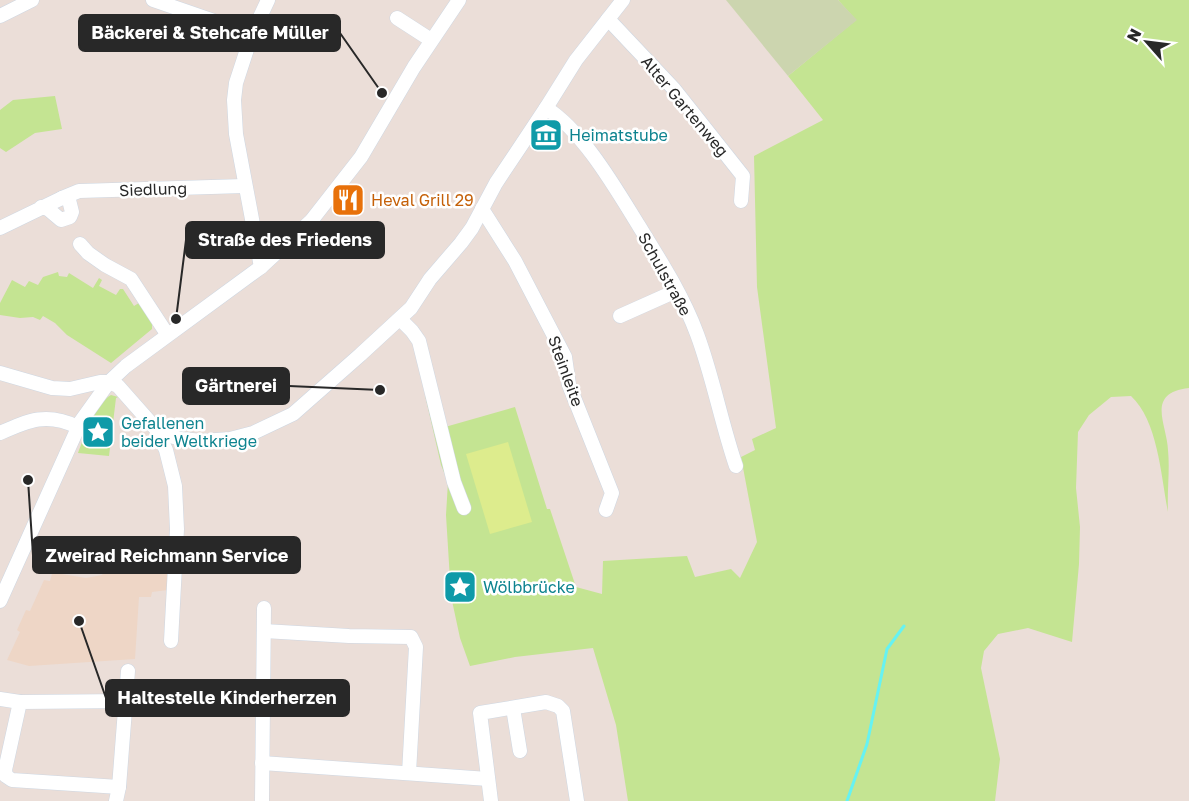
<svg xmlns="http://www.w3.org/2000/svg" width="1189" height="801" font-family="'Golos Text',sans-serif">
  <rect width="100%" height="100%" fill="#ebded8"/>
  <path fill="#eed6c6" d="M136 565 164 566V568L169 569 168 590 152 592 151 597H139L135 659 29 666 7 660 20 632 17 630 26 610 30 611 44 580 50 581 52 574 56 573 86 578 102 575 104 571Z"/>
  <g fill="#c4e492">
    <path d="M838 0H1189V388C1145 393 1167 424 1168 450 1170 470 1167 491 1168 512 1161 476 1158 421 1131 396L1111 397 1089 415 1078 432 1076 488 1080 527 1079 564 1072 642 1028 628 998 634 984 651 981 668 1000 759 995 801H628L616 725 593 648 515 657 470 666 460 638 451 596 446 515 448 482 441 465 425 395 437 391 445 427 515 407 547 509H550L576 587 602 594 603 561 687 556 695 577 731 569 740 578 757 542 741 457 755 450 752 439 776 428 757 287 754 156 823 120 788 76 856 20Z"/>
    <path d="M55 96 62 129 35 133 6 152 0 148V110L13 100Z"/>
    <path d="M58 272 59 276 67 277 69 273 93 288 99 278 102 280 99 286 116 295 120 289H123L134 306 142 301 152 319V329L111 363 67 335 55 323 43 316 40 320 33 317 20 318 0 315V303L12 280 25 287 29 281 38 285 43 277Z"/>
    <path d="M111 395 118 397 116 398 109 456 78 453C84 437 96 403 111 395Z"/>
  </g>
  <path fill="#ccd5af" d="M726 0H838L857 20 788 76Z"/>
  <path fill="#ddec8d" d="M508 442 532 522 490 534 466 454Z"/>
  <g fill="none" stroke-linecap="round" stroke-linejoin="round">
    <path stroke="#66f2f2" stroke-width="3" d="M847 801 867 744 887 649 904 626"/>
    <g stroke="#ced7e2" stroke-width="15">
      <g id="minor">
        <path d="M153 0 252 34"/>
        <path d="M0 16 32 0"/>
        <path d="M397 18 431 40"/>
        <path d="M608 19 674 89 743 176 741 201"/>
        <path d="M546 108C583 131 616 189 639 226 660 260 683 296 697 334 713 377 721 422 736 466"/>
        <path d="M62 198 79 191 244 186"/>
        <path d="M482 209 515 261 565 357 569 385 612 493 606 510"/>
        <path d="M0 228 62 198 69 200 72 212 70 217 61 220 48 209 41 207"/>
        <path d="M80 244 88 253 105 265 131 279 167 334"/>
        <path d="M261 267 236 134 234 100 236 83 252 34 268 0"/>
        <path d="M620 316 676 291"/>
        <path d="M400 319 412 331 419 341 454 482 464 508"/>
        <path d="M0 373 52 388 70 389 100 382H109L118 386 156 429 166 450 175 486 177 529 171 641"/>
        <path d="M156 429 167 435 181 439 203 441 230 439 253 433 293 414 360 355 411 308 430 279 461 243 472 228 496 183 546 108 576 60 623 0"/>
        <path d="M0 433C29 420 47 412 78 427"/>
        <path d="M0 601 81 421 109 382 126 366 261 267 311 221 361 157 414 67 459 0"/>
        <path d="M264 631 349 636 411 637 416 647 409 773"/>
        <path d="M0 699 20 702"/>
        <path d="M513 708 520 751"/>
        <path d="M262 763 488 779"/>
        <path d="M119 787 12 780 6 776 5 770 20 702 126 701"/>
        <path d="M116 801 119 787 128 671"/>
        <path d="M262 801 264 608"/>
        <path d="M491 801 480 713 546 702 558 706 563 711 577 801"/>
      </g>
    </g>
    <use href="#minor" stroke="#fff" stroke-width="14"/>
  </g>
  <defs>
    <g id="museum-square" transform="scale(1.725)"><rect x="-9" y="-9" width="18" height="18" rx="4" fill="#0f9aa8" stroke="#fff"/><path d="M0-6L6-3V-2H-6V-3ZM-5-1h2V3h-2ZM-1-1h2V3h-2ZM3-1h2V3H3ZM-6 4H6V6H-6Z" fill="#fff"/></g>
    <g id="restaurant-square" transform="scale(1.725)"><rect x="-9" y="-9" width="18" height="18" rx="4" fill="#e8710a" stroke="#fff"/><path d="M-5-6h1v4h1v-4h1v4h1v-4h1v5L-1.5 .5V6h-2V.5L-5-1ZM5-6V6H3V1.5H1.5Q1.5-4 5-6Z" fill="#fff"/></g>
    <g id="sight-square" transform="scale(1.725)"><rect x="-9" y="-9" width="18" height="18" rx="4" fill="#0f9aa8" stroke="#fff"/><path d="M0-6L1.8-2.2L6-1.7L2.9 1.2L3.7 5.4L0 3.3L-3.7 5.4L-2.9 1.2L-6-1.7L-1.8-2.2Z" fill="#fff"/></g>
  </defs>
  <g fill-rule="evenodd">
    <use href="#museum-square" x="546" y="135"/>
    <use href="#restaurant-square" x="348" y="200"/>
    <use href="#sight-square" x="98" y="432"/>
    <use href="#sight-square" x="460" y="587"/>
  </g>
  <g text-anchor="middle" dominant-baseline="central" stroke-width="5" stroke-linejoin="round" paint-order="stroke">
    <g font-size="16" fill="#282828" stroke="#fff">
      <text transform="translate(685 106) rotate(50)">Alter Gartenweg</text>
      <text transform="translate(153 189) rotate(-2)">Siedlung</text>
      <text transform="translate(665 274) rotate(61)">Schulstraße</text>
      <text transform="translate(566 371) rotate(70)">Steinleite</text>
    </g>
    <g font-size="16" fill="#0d838f" stroke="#fff" text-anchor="start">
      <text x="569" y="135">Heimatstube</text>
      <text x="121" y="423">Gefallenen<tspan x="121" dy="18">beider Weltkriege</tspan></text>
      <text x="483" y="587">Wölbbrücke</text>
    </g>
    <g font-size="16" fill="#c56008" stroke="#fff" text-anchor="start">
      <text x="371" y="200">Heval Grill 29</text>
    </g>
  </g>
  <path fill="none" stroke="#282828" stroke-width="2" d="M382 93L340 33M176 319L186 240M380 390L289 386M28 480L33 555M79 621L106 698"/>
  <g fill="#282828" stroke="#fff" stroke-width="2">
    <circle cx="382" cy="93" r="6"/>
    <circle cx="176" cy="319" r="6"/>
    <circle cx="380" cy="390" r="6"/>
    <circle cx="28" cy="480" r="6"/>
    <circle cx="79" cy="621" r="6"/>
  </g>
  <g fill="#282828" stroke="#282828" stroke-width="2">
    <rect x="79" y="15" width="261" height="36" rx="6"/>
    <rect x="186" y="222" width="198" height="36" rx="6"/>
    <rect x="183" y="368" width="106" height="36" rx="6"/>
    <rect x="33" y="537" width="267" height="36" rx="6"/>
    <rect x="106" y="680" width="243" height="36" rx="6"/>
  </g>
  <g font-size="18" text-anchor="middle" font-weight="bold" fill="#fff">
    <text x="210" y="39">Bäckerei &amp; Stehcafe Müller</text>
    <text x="285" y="246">Straße des Friedens</text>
    <text x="236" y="392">Gärtnerei</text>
    <text x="167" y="562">Zweirad Reichmann Service</text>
    <text x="227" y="704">Haltestelle Kinderherzen</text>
  </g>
  <g transform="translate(1147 42) rotate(298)" stroke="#ffffff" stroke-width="4.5" paint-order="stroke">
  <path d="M0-4.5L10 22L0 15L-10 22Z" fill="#282828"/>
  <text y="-9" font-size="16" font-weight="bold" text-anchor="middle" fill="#282828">N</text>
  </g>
</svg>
